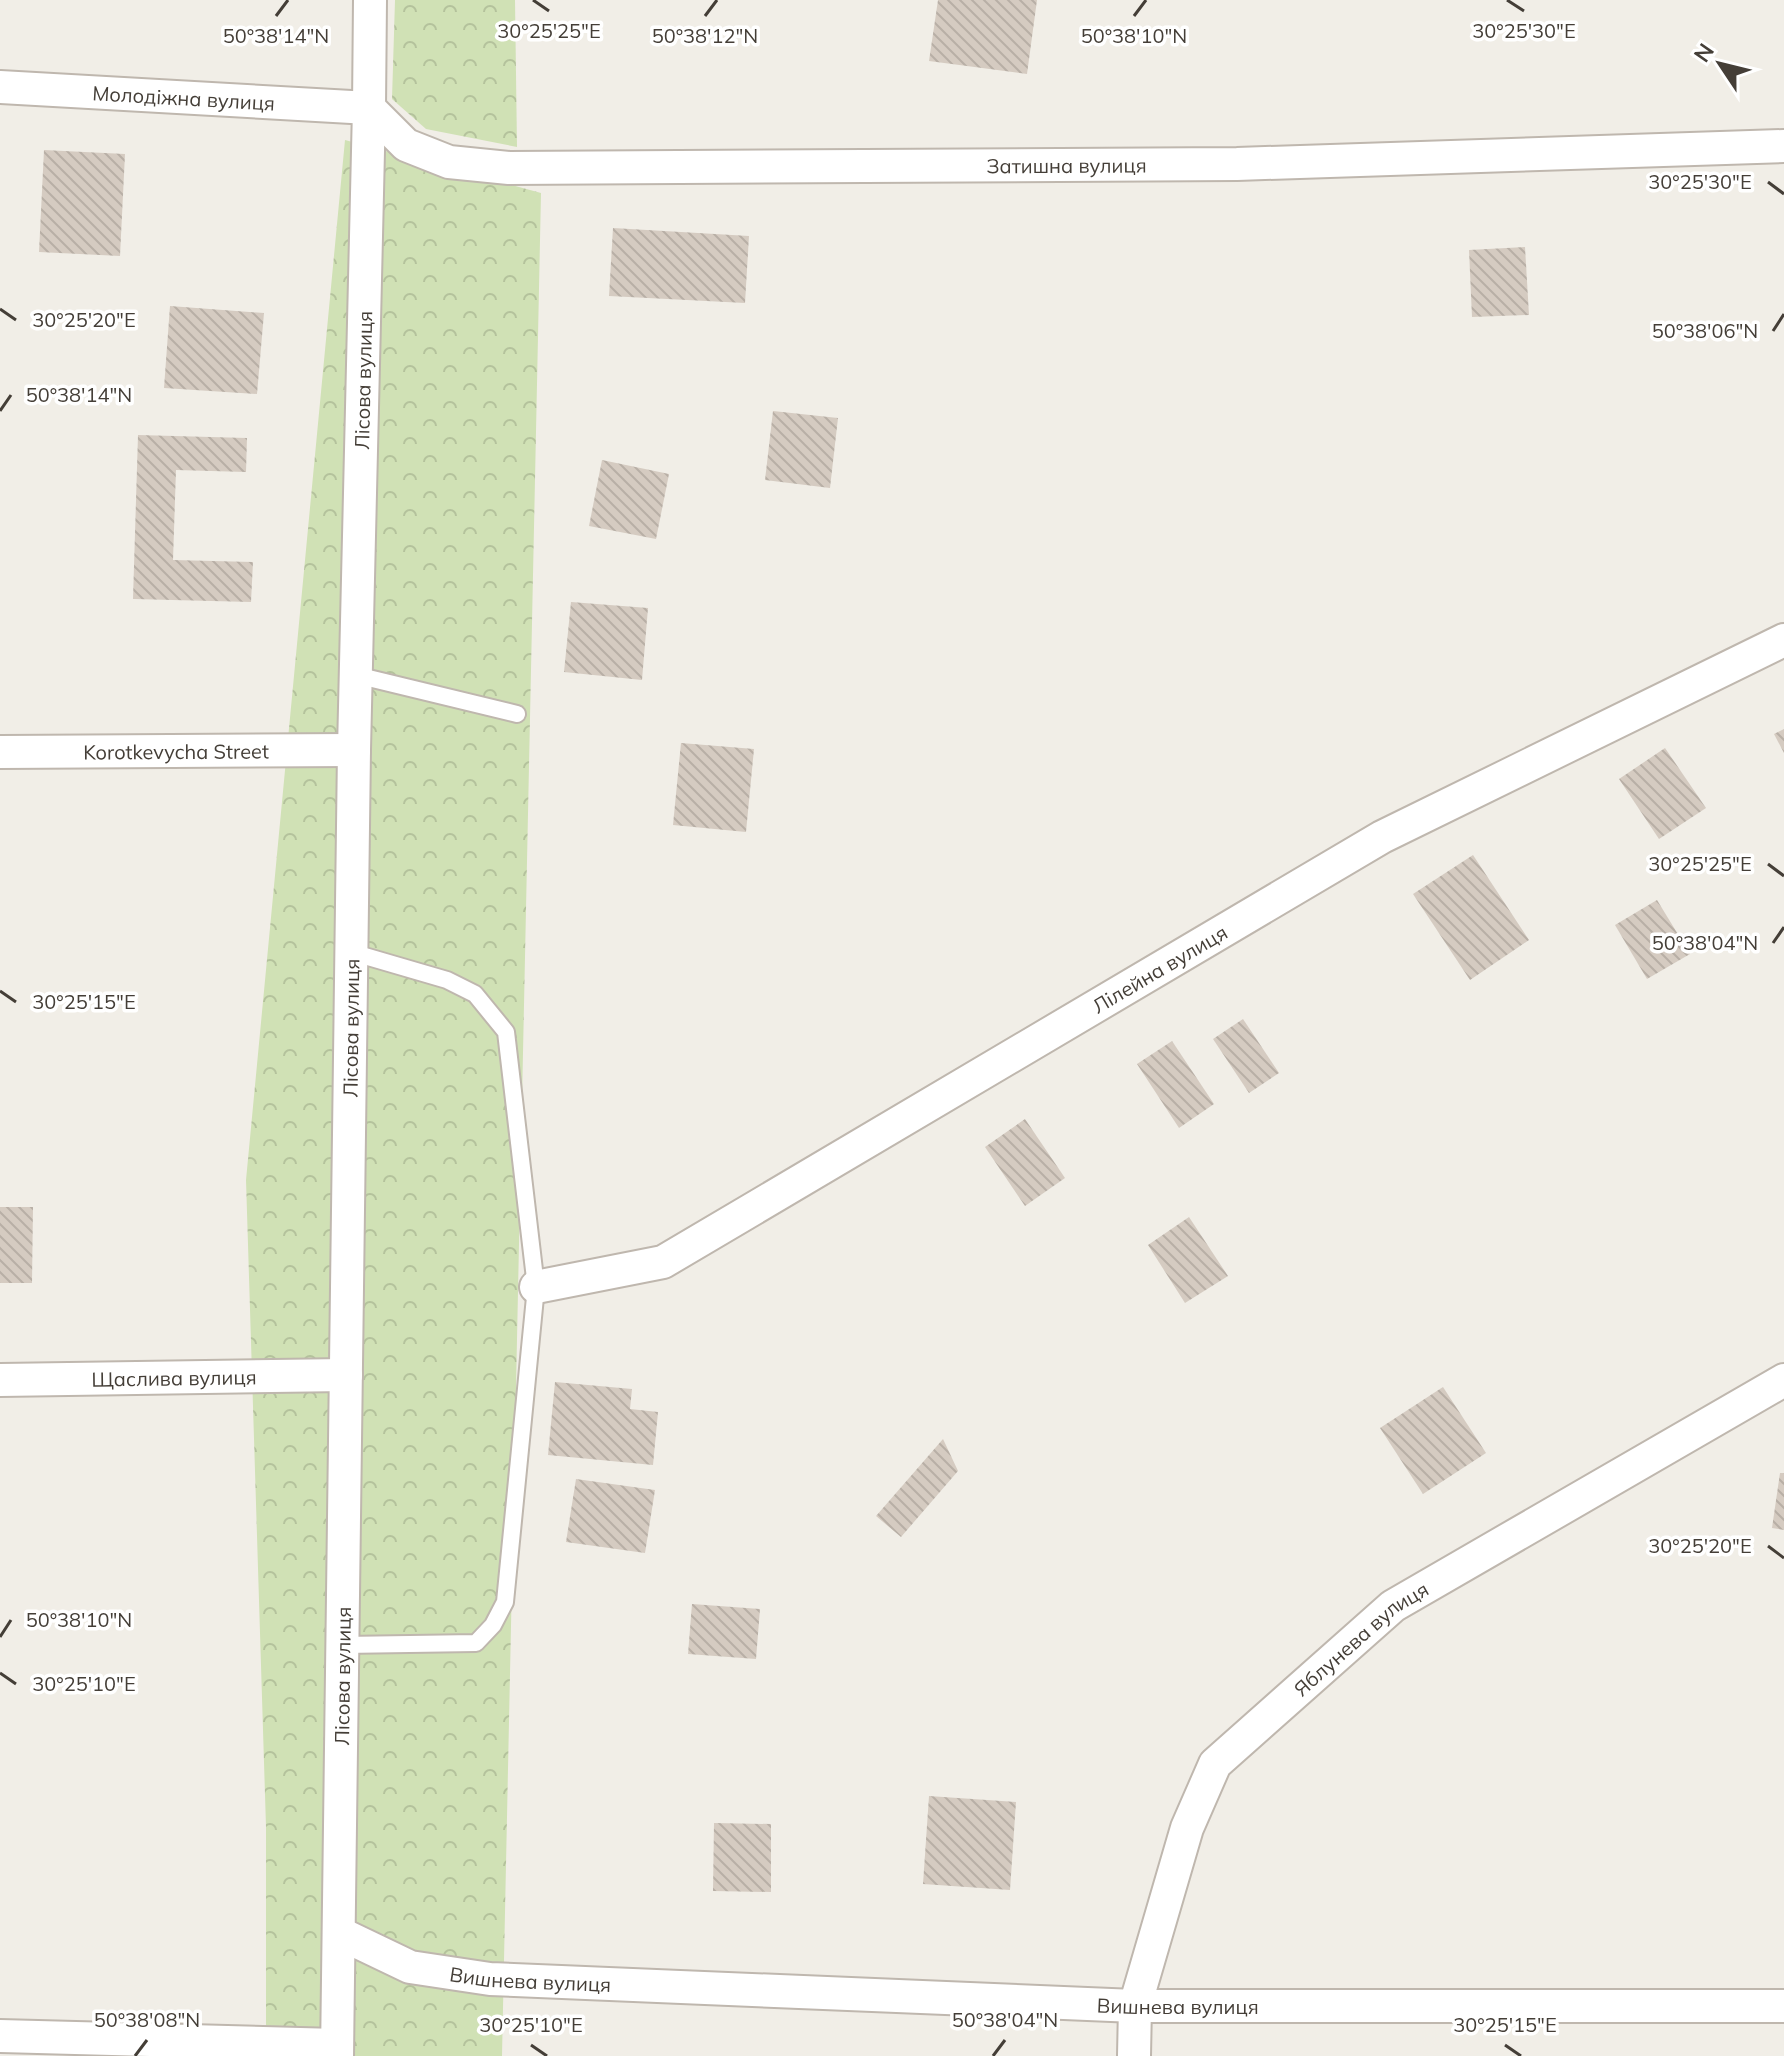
<svg xmlns="http://www.w3.org/2000/svg" width="1784" height="2056" font-family="Mulish,sans-serif">
  <defs>
    <pattern id="forest-crowns" width="20" height="18" patternUnits="userSpaceOnUse" patternTransform="scale(2)"><rect width="20" height="18" fill="#d0e1b5"/><path d="M2 6a3 3 0 1 1 6 0M12 15a3 3 0 1 1 6 0" fill="none" stroke="#b4c29c"/></pattern>
    <pattern id="building-back-hatch" width="6" height="6" patternUnits="userSpaceOnUse" patternTransform="scale(2)"><rect width="6" height="6" fill="#d5cbc1"/><path d="M-1 5l2 2M0 0l6 6M5-1l2 2" fill="none" stroke="#b8afa6"/></pattern>
  </defs>
  <rect width="100%" height="100%" fill="#f1eee7"/>
  <g fill="url(#forest-crowns)">
    <path d="M395 0H515L517 147 426 129 392 99Z"/>
    <path d="M345 140 541 193 502 2056H266V1827L246 1180Z"/>
  </g>
  <g fill="url(#building-back-hatch)">
    <path d="M938 0H1037L1027 74 929 61Z"/>
    <path d="M44 150 125 154 120 256 39 252Z"/>
    <path d="M613 228 749 236 745 303 609 296Z"/>
    <path d="M1525 247 1529 315 1472 317 1469 250Z"/>
    <path d="M170 306 264 313 257 394 164 388Z"/>
    <path d="M773 411 838 418 830 488 765 480Z"/>
    <path d="M138 435 247 438 246 472 176 470 173 560 253 562 251 602 133 599Z"/>
    <path d="M602 460 669 474 656 539 589 526Z"/>
    <path d="M571 602 648 608 642 680 564 672Z"/>
    <path d="M1784 729V753L1774 734Z"/>
    <path d="M681 743 754 749 746 832 673 825Z"/>
    <path d="M1665 748 1706 808 1659 839 1619 779Z"/>
    <path d="M1473 855 1529 940 1470 980 1413 894Z"/>
    <path d="M1657 900 1690 954 1647 979 1615 925Z"/>
    <path d="M1243 1019 1279 1073 1249 1093 1213 1039Z"/>
    <path d="M1172 1041 1214 1104 1179 1128 1137 1064Z"/>
    <path d="M1025 1119 1065 1178 1025 1206 985 1147Z"/>
    <path d="M0 1207H33L32 1283H0Z"/>
    <path d="M1189 1217 1228 1276 1185 1303 1148 1245Z"/>
    <path d="M555 1382 632 1389 630 1409 658 1412 653 1465 548 1455Z"/>
    <path d="M1443 1387 1486 1453 1423 1494 1380 1428Z"/>
    <path d="M943 1439 958 1471 901 1537 876 1516Z"/>
    <path d="M1780 1473H1784V1530L1772 1528Z"/>
    <path d="M576 1479 655 1490 645 1553 566 1542Z"/>
    <path d="M692 1604 760 1609 756 1659 688 1654Z"/>
    <path d="M929 1796 1016 1802 1010 1890 923 1884Z"/>
    <path d="M714 1823 771 1824V1892L713 1891Z"/>
  </g>
  <g fill="none" stroke-linecap="round" stroke-linejoin="round">
    <g stroke="#bfb7ae" stroke-width="20">
      <g id="lane">
        <path d="M356 675 517 714"/>
        <path d="M343 1645 476 1643 493 1625 505 1602 536 1287 506 1032 475 994 447 980 351 952"/>
      </g>
    </g>
    <g stroke="#bfb7ae" stroke-width="36">
      <g id="street">
        <path id="s1" d="M0 87 369 108 406 145 449 162 509 168 1237 164 1784 146"/>
        <path id="s2" d="M0 752 354 750"/>
        <path id="s3" d="M536 1287 663 1262 1382 837 1784 640"/>
        <path id="s4" d="M0 1380 346 1375"/>
        <path id="s5" d="M339 1933 410 1967 490 1979 1135 2006H1784"/>
        <path d="M0 2036 337 2045"/>
        <path id="s6" d="M337 2056 354 750 369 108 370 0"/>
        <path id="s7" d="M1134 2056 1135 2006 1187 1828 1215 1764 1393 1606 1784 1380"/>
      </g>
    </g>
    <use href="#lane" stroke="#fff" stroke-width="16"/>
    <use href="#street" stroke="#fff" stroke-width="32"/>
  </g>
  <path fill="none" stroke="#443e37" stroke-width="3" d="M533 0 549 11M1507 0 1524 11M276 16 288 0M705 16 717 0M1134 16 1146 0M1768 182 1784 194M0 309 16 320M1773 331 1784 314M0 411 11 395M1768 864 1784 876M1773 943 1784 927M0 991 16 1002M1768 1546 1784 1558M0 1637 11 1620M0 1673 16 1684M531 2045 547 2056M1505 2045 1521 2056M135 2056 147 2040M993 2056 1005 2040"/>
  <g text-anchor="middle" dominant-baseline="central" stroke-width="7" stroke-linejoin="round" paint-order="stroke">
    <g font-size="20" fill="#443e37" stroke="#fff">
      <text stroke="none"><textPath href="#s1" startOffset="184">Молодіжна вулиця</textPath></text>
      <text stroke="none"><textPath href="#s1" startOffset="1086">Затишна вулиця</textPath></text>
      <text stroke="none"><textPath href="#s6" startOffset="1676">Лісова вулиця</textPath></text>
      <text stroke="none"><textPath href="#s2" startOffset="176">Korotkevycha Street</textPath></text>
      <text stroke="none"><textPath href="#s3" startOffset="706">Лілейна вулиця</textPath></text>
      <text stroke="none"><textPath href="#s6" startOffset="1028">Лісова вулиця</textPath></text>
      <text stroke="none"><textPath href="#s4" startOffset="174">Щаслива вулиця</textPath></text>
      <text stroke="none"><textPath href="#s7" startOffset="498">Яблунева вулиця</textPath></text>
      <text stroke="none"><textPath href="#s6" startOffset="380">Лісова вулиця</textPath></text>
      <text stroke="none"><textPath href="#s5" startOffset="200">Вишнева вулиця</textPath></text>
      <text stroke="none"><textPath href="#s5" startOffset="848">Вишнева вулиця</textPath></text>
    </g>
  </g>
  <g font-size="20" text-anchor="middle" fill="#443e37" stroke="#fff" stroke-width="7" stroke-linejoin="round" paint-order="stroke">
    <text x="1524" y="38">30°25'30"E</text>
    <text x="549" y="38">30°25'25"E</text>
    <text x="276" y="43">50°38'14"N</text>
    <text x="705" y="43">50°38'12"N</text>
    <text x="1134" y="43">50°38'10"N</text>
    <text x="1700" y="189">30°25'30"E</text>
    <text x="84" y="327">30°25'20"E</text>
    <text x="1705" y="338">50°38'06"N</text>
    <text x="79" y="402">50°38'14"N</text>
    <text x="1700" y="871">30°25'25"E</text>
    <text x="1705" y="950">50°38'04"N</text>
    <text x="84" y="1009">30°25'15"E</text>
    <text x="1700" y="1553">30°25'20"E</text>
    <text x="79" y="1627">50°38'10"N</text>
    <text x="84" y="1691">30°25'10"E</text>
    <text x="147" y="2027">50°38'08"N</text>
    <text x="1005" y="2027">50°38'04"N</text>
    <text x="531" y="2032">30°25'10"E</text>
    <text x="1505" y="2032">30°25'15"E</text>
  </g>
  <g transform="translate(1720 64) rotate(305)" stroke="#ffffff" stroke-width="6" paint-order="stroke">
  <path d="M0-6L14 30L0 20L-14 30Z" fill="#443e37"/>
  <text y="-12" font-size="22" font-weight="bold" text-anchor="middle" fill="#443e37">N</text>
  </g>
</svg>
